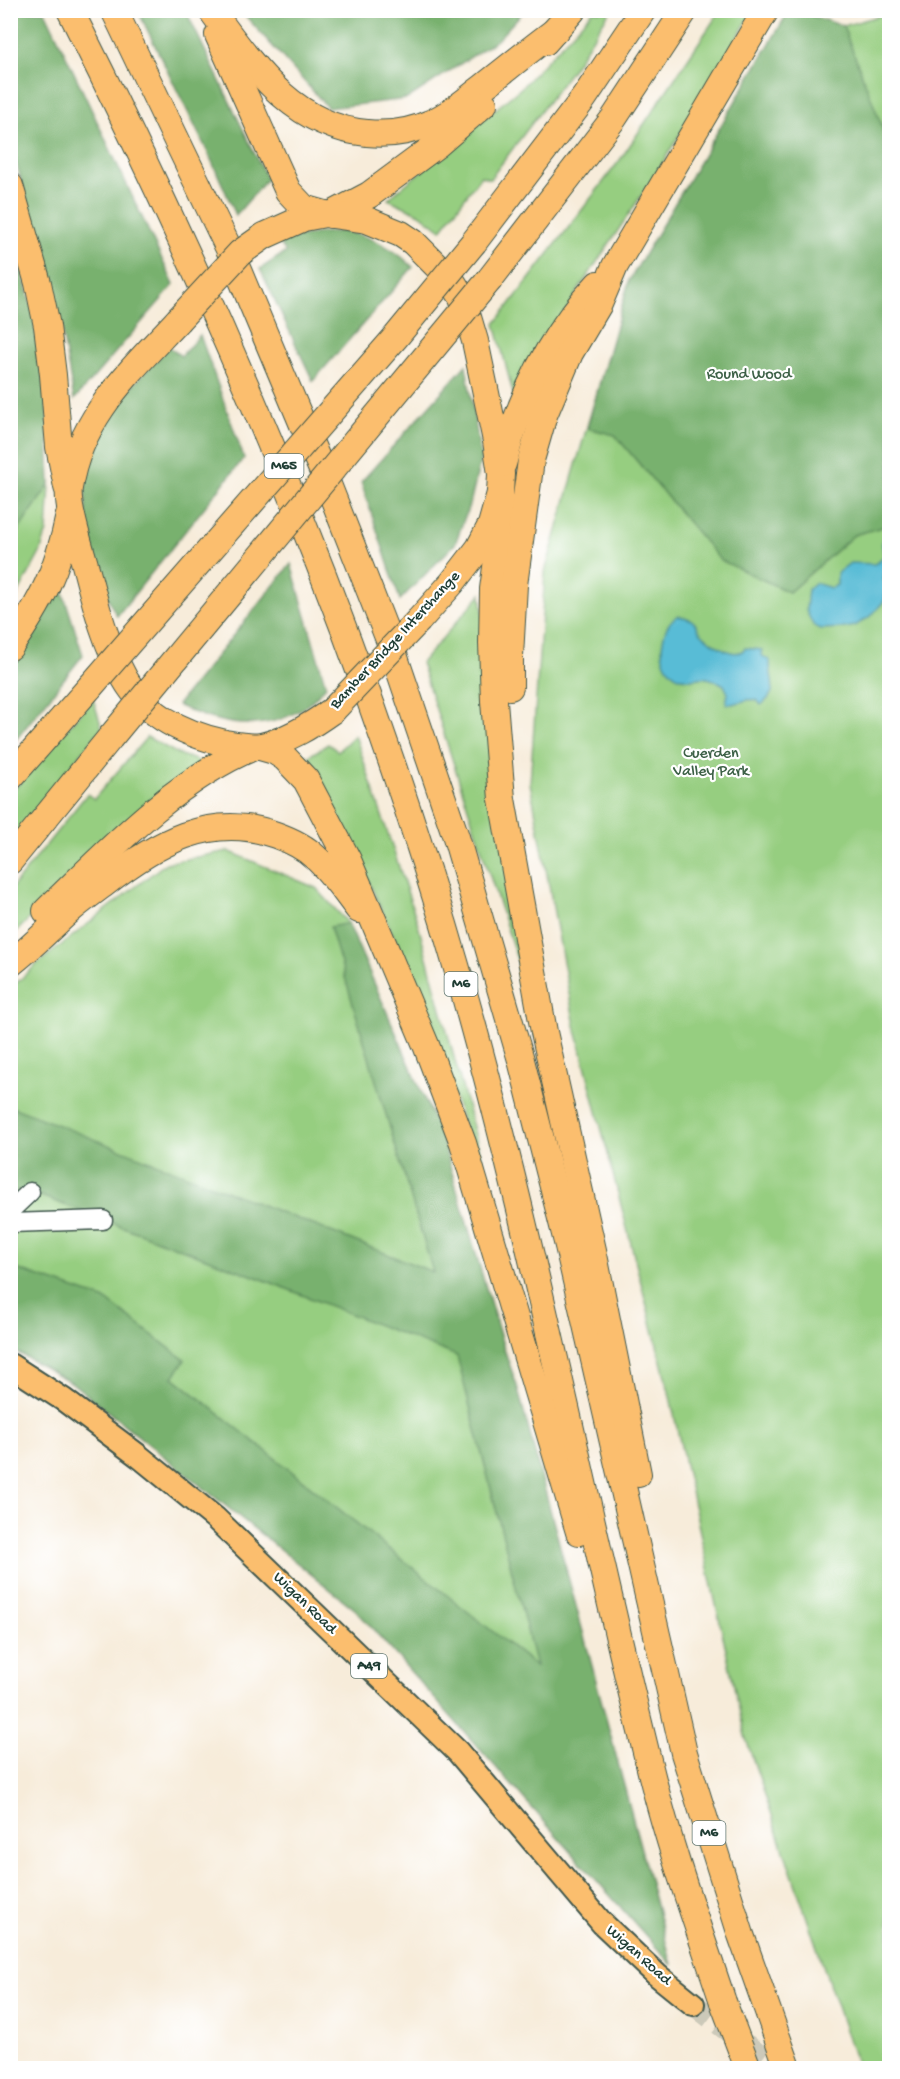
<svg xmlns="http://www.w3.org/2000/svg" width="900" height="2079" font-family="'Gochi Hand',sans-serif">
  <rect width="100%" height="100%" fill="#fff"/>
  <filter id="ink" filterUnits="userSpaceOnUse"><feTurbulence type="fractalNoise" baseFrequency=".0167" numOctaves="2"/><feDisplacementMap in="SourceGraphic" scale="12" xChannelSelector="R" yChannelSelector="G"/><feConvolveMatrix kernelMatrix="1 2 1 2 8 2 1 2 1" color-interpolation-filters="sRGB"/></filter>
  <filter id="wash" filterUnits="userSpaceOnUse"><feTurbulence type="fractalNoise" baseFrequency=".008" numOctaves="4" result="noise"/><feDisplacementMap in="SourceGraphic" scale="24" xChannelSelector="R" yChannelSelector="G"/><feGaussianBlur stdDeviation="1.35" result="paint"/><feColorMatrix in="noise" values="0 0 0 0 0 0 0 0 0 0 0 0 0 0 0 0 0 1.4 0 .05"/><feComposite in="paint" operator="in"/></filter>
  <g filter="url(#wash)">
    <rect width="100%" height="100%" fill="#f7ecda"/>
    <g fill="#96ce80" stroke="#5a865a" stroke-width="1.5">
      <path d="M593 11H610L574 67 490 179 481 176 441 230 420 214 388 199 522 87Z"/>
      <path d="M720 11H753L659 169 581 286 514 397 495 324 620 160Z"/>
      <path d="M789 11H798L843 26 889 13V2068H858L745 1736 669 1392 575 1026 530 783 545 572 629 281Z"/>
      <path d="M10 231 50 484 47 531 40 553 11 607Z"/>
      <path d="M481 594 525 984 421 663Z"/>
      <path d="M93 699 102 728 11 841V793Z"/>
      <path d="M355 735 417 921 498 1219 403 957 344 827 309 756 328 744 338 751Z"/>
      <path d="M147 737 178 754 202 762 122 826 11 937V889L87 794 94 799Z"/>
      <path d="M228 851 316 888 348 923 442 1139 504 1349 517 1386 672 1965 356 1610 71 1382 11 1349V988L37 964 166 863Z"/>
    </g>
    <g fill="#78b16e" stroke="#4c7751" stroke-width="1.5">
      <path d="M11 11H45L174 285 74 400 58 309 11 145Z"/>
      <path d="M138 11H186L267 179 236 215 209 155Z"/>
      <path d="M241 11H524L497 40 407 99 328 108Z"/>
      <path d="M789 11H798L843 26 887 139 890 196V525L854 535 789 592 720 560 615 435 587 428 629 281Z"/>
      <path d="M10 231 32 308 47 402 50 484 11 541Z"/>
      <path d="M343 231C371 236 393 247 413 267L313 381 260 269 286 252 278 241 319 233Z"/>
      <path d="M200 335 244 458 117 616C105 596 101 574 94 552 80 501 81 457 111 412 125 391 152 366 169 347L181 356Z"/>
      <path d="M466 365 481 458 471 500 455 544 400 600 361 482Z"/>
      <path d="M291 564 326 686C320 692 313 701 306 706 266 735 218 725 177 705Z"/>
      <path d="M61 586 83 655 11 746 10 668Z"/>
      <path d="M348 923 442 1139 504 1349 517 1386 672 1965 356 1610 71 1382 11 1349V1267L106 1300 185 1360 173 1377 536 1666 457 1356 267 1281 30 1192 11 1189 10 1106 433 1272 330 927Z"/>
    </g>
    <g fill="#58bcd6" stroke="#3c7c85" stroke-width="1.5">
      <path d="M883 537 890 538 889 561 883 579 886 584 885 600 871 616 855 626 845 628 820 629 813 625 806 610 808 589 815 583 831 588 837 585V573L850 563 875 564 884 556 882 544Z"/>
      <path d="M677 616C684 617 691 618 695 623 699 627 696 628 700 632 709 641 736 662 745 648L762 650 761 655 770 661C769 681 781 690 761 705L757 700C746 697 737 706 726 704L728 693 724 685C719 682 713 679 707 678 700 676 694 680 688 679 668 678 659 658 663 640 665 630 668 622 677 616Z"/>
    </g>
  </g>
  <g filter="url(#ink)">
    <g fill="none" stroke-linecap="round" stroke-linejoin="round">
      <path stroke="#ccc9b9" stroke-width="22" stroke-dasharray="22 11" stroke-linecap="butt" d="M693 2004 776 2068"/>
      <g stroke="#3f574d" stroke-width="21">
        <g id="minor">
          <path d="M10 1211 30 1192"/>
          <path d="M10 1223 103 1220"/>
        </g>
      </g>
      <g stroke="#3f574d" stroke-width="26">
        <path id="major" d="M10 1365 64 1400 140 1457 215 1518 458 1752 602 1923 657 1975 693 2004"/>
      </g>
      <g stroke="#3f574d" stroke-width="28">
        <g id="highway">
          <path d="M70 10C227 321 364 644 460 979 535 1243 586 1514 653 1780 672 1855 699 1929 723 2002"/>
          <path d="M114 10 229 249 327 482 389 640 456 837 521 1060 568 1246 684 1753 741 1935 788 2068"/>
          <path d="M211 10C252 65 293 127 367 133 389 135 411 132 430 123 451 114 469 98 487 84 510 66 532 48 555 31"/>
          <path d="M218 35 288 191 304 208 325 214"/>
          <path d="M545 42 573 10"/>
          <path d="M10 186 38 283 47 326 53 375 59 447 67 487"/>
          <path d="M331 215 369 195 438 144 484 104"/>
          <path d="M264 236 304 218 325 214 367 220 401 234 413 242 452 281 462 297 475 341 496 441 501 474 500 493 491 525 479 548 452 583 419 620"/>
          <path d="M474 242 584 98 643 10"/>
          <path d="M490 279 614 118 685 10"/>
          <path d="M178 320C131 371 80 416 69 488 66 506 82 552 87 572 96 607 107 647 125 679 146 716 185 734 225 743 236 745 250 748 261 746 287 741 312 725 333 710"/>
          <path d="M503 464C520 395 550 336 598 284"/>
          <path d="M500 493V538L493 589 492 643 494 701 502 799 544 1032 593 1250 638 1474"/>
          <path d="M10 647C42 601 58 570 69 515"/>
          <path d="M510 687V656L514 585 531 460 544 415 570 353 599 304 615 266 766 10"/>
          <path d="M260 747 274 751 285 758 306 780 348 860 426 1045 463 1143 579 1532"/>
          <path d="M10 778 90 687"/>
          <path d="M10 861 110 738"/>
          <path d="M46 911C107 852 176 779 254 747"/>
          <path d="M10 964C31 948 49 929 68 912 79 902 92 893 104 884 155 844 210 811 276 835 290 840 304 846 315 857 332 872 345 892 359 910"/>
        </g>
      </g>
      <use href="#minor" stroke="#fff" stroke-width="18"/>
      <use href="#major" stroke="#fbbe6e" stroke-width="22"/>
      <use href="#highway" stroke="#fbbe6e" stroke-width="26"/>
      <g stroke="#3f574d" stroke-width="28" stroke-linecap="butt">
        <g id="highway-bridge">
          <path d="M178 320 240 253 264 236"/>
          <path d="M90 687 395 338 474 242"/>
          <path d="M333 710 419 620"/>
          <path d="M110 738 490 279"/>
          <path d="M723 2002 748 2068"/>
        </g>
      </g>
      <use href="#highway-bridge" stroke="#fbbe6e" stroke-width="26"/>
    </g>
  </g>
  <g text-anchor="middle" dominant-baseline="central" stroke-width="4.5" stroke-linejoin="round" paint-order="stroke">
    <g fill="#fff" stroke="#627771" stroke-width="1.5">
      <rect x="264.5" y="454" width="39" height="24" rx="4.5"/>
      <rect x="444.5" y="972" width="33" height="24" rx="4.5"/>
      <rect x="351" y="1654" width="36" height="24" rx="4.5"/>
      <rect x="692.5" y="1821" width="33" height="24" rx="4.5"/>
    </g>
    <g font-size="15" font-weight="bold" fill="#1f3d34">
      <text x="284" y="466">M65</text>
      <text x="461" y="984">M6</text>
      <text x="369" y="1666">A49</text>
      <text x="709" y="1833">M6</text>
    </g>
    <g font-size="16" fill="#3d6147" stroke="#fff">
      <text x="749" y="375">Round Wood</text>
      <text x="711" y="754">Cuerden<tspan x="711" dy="18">Valley Park</tspan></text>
    </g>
    <g font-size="16" fill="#1f3d34" stroke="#fff">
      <text transform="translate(396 641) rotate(-47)">Bamber Bridge Interchange</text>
      <text transform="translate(304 1604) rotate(44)">Wigan Road</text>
      <text transform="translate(638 1956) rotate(42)">Wigan Road</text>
    </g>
  </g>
  <rect width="900" height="2079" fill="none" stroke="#fff" stroke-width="36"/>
</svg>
